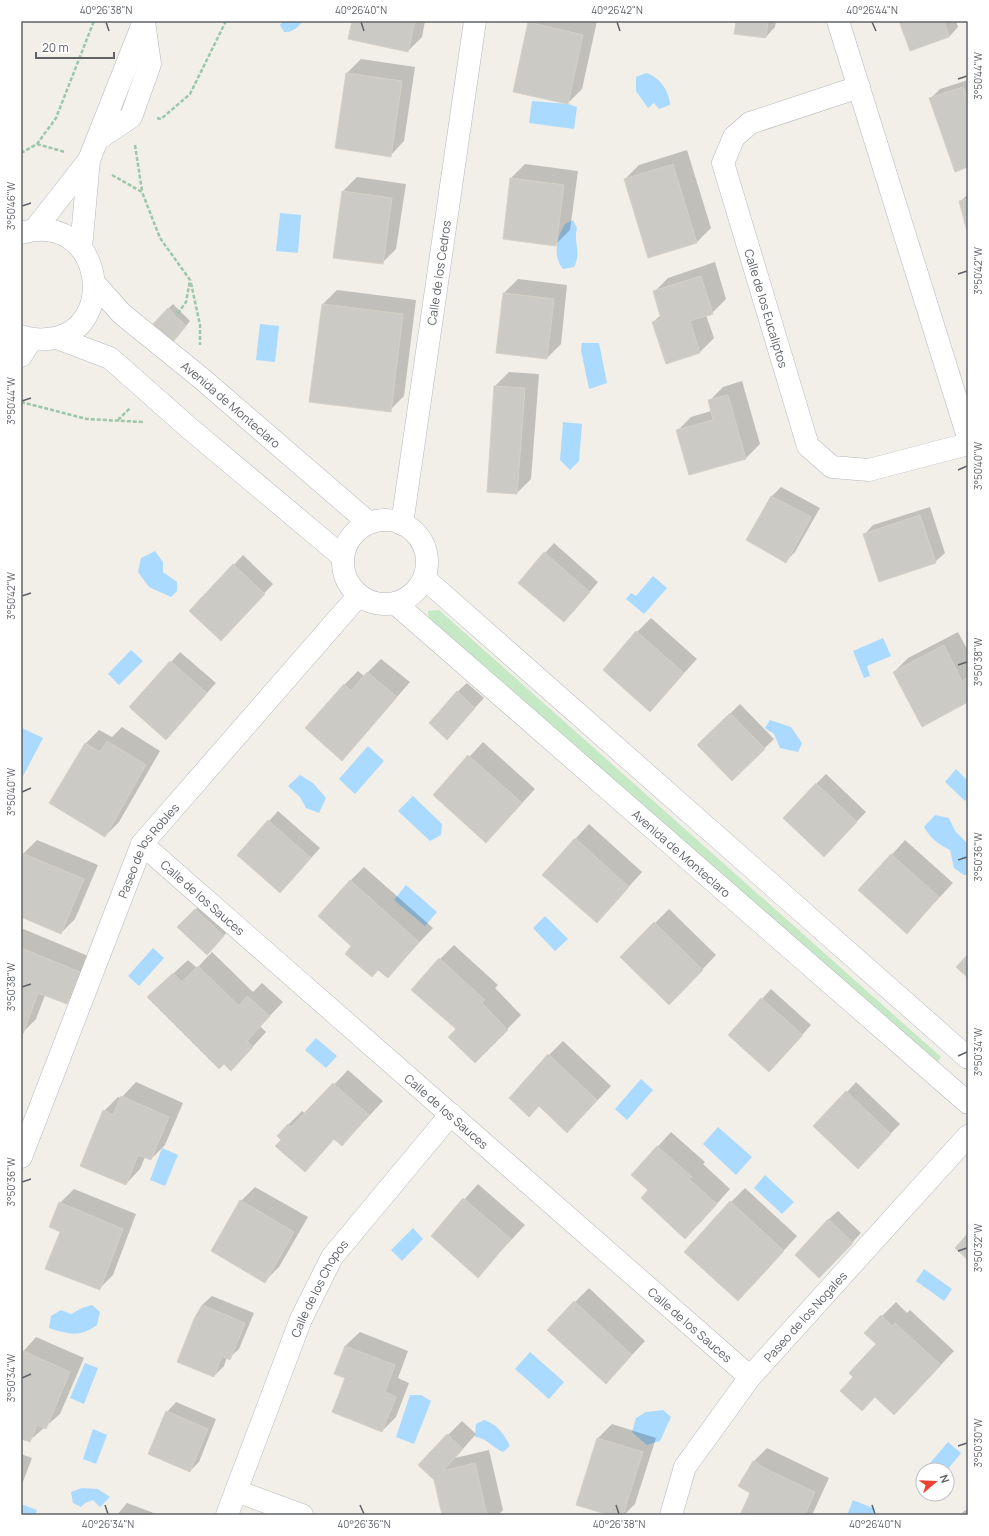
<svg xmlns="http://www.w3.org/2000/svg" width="989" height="1536" font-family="Manrope,sans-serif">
  <rect width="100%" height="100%" fill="#f1efe8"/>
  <path fill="#c5e8c5" d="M439 610 941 1057 935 1065 429 622 428 611Z"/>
  <g fill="#aadaff">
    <path d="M283 21H303C298 27 292 33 284 32L280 25Z"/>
    <path d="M646 73C659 76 670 92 670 105L659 109 654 103 648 108 636 91V77Z"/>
    <path d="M532 101 568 104 577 107 574 129 529 123Z"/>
    <path d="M280 213 301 215 298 253 276 251Z"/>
    <path d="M573 220 577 228C573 244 582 251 574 267L563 269C552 256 557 237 565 224Z"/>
    <path d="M260 324 279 326 275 362 256 360Z"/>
    <path d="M582 343H599L607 383 589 389 581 350Z"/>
    <path d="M563 422 582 424 579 461 570 470 560 460Z"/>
    <path d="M155 551 163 562V572L177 582V591L171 597 149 587 138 572 141 558Z"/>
    <path d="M653 576 667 588 644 614 626 599 631 593 636 596Z"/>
    <path d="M883 638 891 656 867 666 870 676 864 678 853 651Z"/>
    <path d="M131 650 143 661 119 685 108 674Z"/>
    <path d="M770 720 791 727 802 743 798 752 780 748 774 734 765 728Z"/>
    <path d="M22 728 43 738 21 780V729Z"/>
    <path d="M368 746 384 761 355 794 339 779Z"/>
    <path d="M956 769 968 781V797L965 801 945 782Z"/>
    <path d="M300 775 313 783 326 798 319 813 306 808 300 797 288 786Z"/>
    <path d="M413 796 442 824 441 835 430 841 398 811Z"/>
    <path d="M935 815 949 818 955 831 968 844V874L964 875 954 868 950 850C938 844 931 839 924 827Z"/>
    <path d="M406 885 437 912 425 926 394 900Z"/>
    <path d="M545 916 568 939 555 951 533 928Z"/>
    <path d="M153 948 164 958 139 986 128 976Z"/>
    <path d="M316 1038 337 1056 326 1068 305 1050Z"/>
    <path d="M641 1079 653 1090 627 1120 615 1109Z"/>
    <path d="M718 1127 752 1157 736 1175 703 1144Z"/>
    <path d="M162 1148 178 1155 165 1186 150 1180Z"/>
    <path d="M765 1175 794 1202 782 1214 754 1188Z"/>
    <path d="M413 1228 423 1239 402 1261 391 1250Z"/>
    <path d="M924 1269 952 1289 944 1301 916 1281Z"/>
    <path d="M92 1305 100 1312 97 1325C79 1338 69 1334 49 1328L51 1316 61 1310 71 1314 82 1308Z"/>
    <path d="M530 1352 564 1382 549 1399 515 1369Z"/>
    <path d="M85 1363 98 1368 84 1404 70 1398Z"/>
    <path d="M410 1395H421L431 1401 414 1444 396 1437Z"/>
    <path d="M663 1410 671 1417 660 1441 647 1445 632 1432 636 1418 646 1412Z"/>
    <path d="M484 1420C497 1424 504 1434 510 1446L503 1452C492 1448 488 1438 475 1437L476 1424Z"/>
    <path d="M93 1429 107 1435 96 1464 83 1459Z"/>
    <path d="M948 1442 961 1453 947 1470H924Z"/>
    <path d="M82 1488 98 1489 110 1497 100 1507 93 1500 85 1503 81 1507 73 1503 71 1492Z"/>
    <path d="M853 1500 875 1509 872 1515H847Z"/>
    <path d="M21 1504 37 1510 35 1515H21Z"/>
  </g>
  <g fill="#0003">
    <path d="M353 21H425L422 37 408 51Z"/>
    <path d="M531 21H597L582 89 568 103 529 23Z"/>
    <path d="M737 21H776L775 27 766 37Z"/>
    <path d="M900 21H956L958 27 949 37Z"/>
    <path d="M361 59 415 67 404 141 390 156 347 73Z"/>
    <path d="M968 80V166L930 99 940 89Z"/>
    <path d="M687 150 711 228 697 242 625 179 639 165Z"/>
    <path d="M525 164 578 171 570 230 556 244 511 178Z"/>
    <path d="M357 177 406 184 396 249 382 263 343 191Z"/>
    <path d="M968 194V231L960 202Z"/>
    <path d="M715 262 726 299 712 313 706 315 714 338 700 352 666 363 653 322 661 315 654 292 668 278Z"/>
    <path d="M518 279 567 285 561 344 547 358 504 293Z"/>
    <path d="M337 290 416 300 404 396 390 410 323 304Z"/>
    <path d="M173 304 190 321 177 337 168 309Z"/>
    <path d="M509 372 539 374 531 479 517 493 488 491 495 386Z"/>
    <path d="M742 381 760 444 746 458 677 431 691 417 711 411 709 401 723 387Z"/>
    <path d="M781 487 820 508 795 552 786 561 747 540 772 496Z"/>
    <path d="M930 507 945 553 935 562 864 535 873 525Z"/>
    <path d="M554 543 598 582 573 612 519 582Z"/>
    <path d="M243 555 273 584 230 630 191 611Z"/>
    <path d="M651 618 697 659 650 710 637 632Z"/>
    <path d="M958 632 968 651V701L894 672 908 658Z"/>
    <path d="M180 652 216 683 166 738 131 707Z"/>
    <path d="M381 659 410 682 342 760 344 685 358 671 364 676Z"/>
    <path d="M467 683 484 698 447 738 457 692Z"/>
    <path d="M740 704 774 739 732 780 698 745Z"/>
    <path d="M122 727 160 751 119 822 105 836 85 744 99 730 112 737Z"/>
    <path d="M483 742 535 789 486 842 434 795Z"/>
    <path d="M826 774 866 812 833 846 816 784Z"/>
    <path d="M278 811 320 848 289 883 238 855Z"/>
    <path d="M589 824 642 872 597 922 543 874Z"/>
    <path d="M37 840 98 865 75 919 61 933 21 916V859L23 854Z"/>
    <path d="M905 840 953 883 907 932 860 890Z"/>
    <path d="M364 867 433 928 388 976 379 969 372 976 353 946 350 881Z"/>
    <path d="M205 900 233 926 216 944 195 910Z"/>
    <path d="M669 909 716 955 683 990 655 923Z"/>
    <path d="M21 928 93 958 80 989 66 1003 45 995 36 1019 22 1033Z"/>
    <path d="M454 945 498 985 495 988 521 1015 475 1062 457 1029 440 959Z"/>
    <path d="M212 952 253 992 262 983 283 1002 260 1026 266 1032 245 1055 163 983 188 960 197 968Z"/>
    <path d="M771 989 811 1025 778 1062 729 1035Z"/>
    <path d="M563 1041 611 1086 581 1118 549 1055Z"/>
    <path d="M348 1070 383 1101 342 1145 335 1138 305 1171 288 1125 302 1111 306 1114Z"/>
    <path d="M136 1082 183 1103 165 1145 151 1159 145 1157 140 1169 126 1184 104 1111 118 1097 121 1098Z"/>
    <path d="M856 1082 900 1124 867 1158 847 1092Z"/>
    <path d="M671 1132 705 1162 703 1164 730 1189 699 1224 649 1190 632 1175Z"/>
    <path d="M478 1184 525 1225 478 1276 432 1236Z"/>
    <path d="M255 1187 308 1217 279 1267 265 1281 241 1201Z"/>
    <path d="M745 1188 797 1236 752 1286 731 1202Z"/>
    <path d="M74 1189 136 1214 113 1275 99 1289 60 1203Z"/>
    <path d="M838 1211 861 1233 829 1268 828 1220Z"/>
    <path d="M589 1288 645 1341 620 1368 575 1302Z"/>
    <path d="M212 1296 254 1313 239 1349 229 1358 227 1357 224 1366 214 1376 195 1319 202 1305Z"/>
    <path d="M896 1302 907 1313 910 1310 954 1351 908 1400 855 1376 877 1344 882 1316Z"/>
    <path d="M360 1332 408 1351 398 1378 409 1383 396 1417 382 1431 347 1377 345 1346Z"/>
    <path d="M36 1337 84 1358 60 1414 29 1441 21 1438V1354Z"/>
    <path d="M176 1402 216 1419 199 1462 190 1471 167 1412Z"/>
    <path d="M462 1421 476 1434 455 1458 489 1450 503 1510 498 1515H443L435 1480 448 1435Z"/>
    <path d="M612 1424 656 1438 635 1504 624 1515H612L577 1504 598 1438Z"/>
    <path d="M767 1448 829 1478 812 1515H741L751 1493 753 1462Z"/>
    <path d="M21 1454 32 1458 21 1487Z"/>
    <path d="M127 1503 159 1515H117Z"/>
    <path d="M968 1509V1515H960L964 1511Z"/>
  </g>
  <g fill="#cccac5" stroke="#d6d1c6">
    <path d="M352 21H415L408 52 348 39Z"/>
    <path d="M736 21H768L766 38 734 34Z"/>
    <path d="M899 21H944L949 37 910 51Z"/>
    <path d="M528 22 583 35 568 104 513 92Z"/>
    <path d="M346 73 402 81 391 157 335 148Z"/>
    <path d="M963 87 968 101V167L955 172 929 98Z"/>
    <path d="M673 164 697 243 648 258 624 179Z"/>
    <path d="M510 178 564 185 556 246 503 239Z"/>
    <path d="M342 191 392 198 383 264 333 258Z"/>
    <path d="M968 199V235L959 201Z"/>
    <path d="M701 276 713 314 690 321 700 353 666 364 652 322 661 319 653 291Z"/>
    <path d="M503 293 554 299 547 359 496 353Z"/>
    <path d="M322 304 403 314 391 412 309 402Z"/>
    <path d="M168 308 186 326 172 343 152 325Z"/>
    <path d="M494 386 525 388 517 494 487 492Z"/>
    <path d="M728 395 746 459 689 475 676 430 713 420 708 400Z"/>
    <path d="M771 496 811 517 786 563 746 540Z"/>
    <path d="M920 515 936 563 879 582 863 534Z"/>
    <path d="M544 552 590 592 564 622 518 583Z"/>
    <path d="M233 564 265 594 221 641 189 611Z"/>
    <path d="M636 631 684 673 650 712 603 670Z"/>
    <path d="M944 645 962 681 968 678V702L922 727 893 672Z"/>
    <path d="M170 661 207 693 166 740 129 707Z"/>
    <path d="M367 672 397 697 342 761 305 728 344 684 351 691Z"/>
    <path d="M457 691 475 708 447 740 429 723Z"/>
    <path d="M730 713 765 749 732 781 697 745Z"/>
    <path d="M107 741 146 765 105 837 49 803 85 743 100 752Z"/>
    <path d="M468 755 522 803 486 843 433 795Z"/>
    <path d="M816 783 857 822 824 857 783 818Z"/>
    <path d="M268 820 311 858 280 893 237 855Z"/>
    <path d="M575 838 629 887 597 923 542 875Z"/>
    <path d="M22 853 84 879 61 934 21 917Z"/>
    <path d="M891 854 939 897 907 934 858 890Z"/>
    <path d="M350 880 419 942 388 978 378 970 372 977 345 954 351 946 318 916Z"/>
    <path d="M195 909 224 936 207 955 177 927Z"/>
    <path d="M654 922 703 970 669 1005 620 957Z"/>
    <path d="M21 948 80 972 67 1004 38 993 23 1034H21Z"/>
    <path d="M968 954V978L956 967Z"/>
    <path d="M439 958 485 1000 482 1003 508 1030 475 1063 448 1037 456 1029 411 990Z"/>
    <path d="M198 966 239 1006 247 996 270 1016 247 1041 253 1047 231 1071 224 1064 219 1069 147 997 173 973 182 982Z"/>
    <path d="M761 998 803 1035 769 1072 728 1035Z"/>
    <path d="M548 1054 597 1100 567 1133 539 1106 529 1117 509 1098Z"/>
    <path d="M333 1083 369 1115 342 1146 334 1139 305 1172 275 1146 281 1140 277 1136 288 1124 291 1127Z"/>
    <path d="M846 1091 891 1134 858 1169 813 1126Z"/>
    <path d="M121 1096 169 1117 151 1160 138 1155 126 1185 80 1166 103 1110 113 1115Z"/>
    <path d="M657 1146 692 1177 689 1179 717 1204 685 1239 641 1198 648 1190 631 1175Z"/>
    <path d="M463 1198 511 1239 478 1278 431 1236Z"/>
    <path d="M240 1200 294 1232 265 1283 211 1251Z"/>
    <path d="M730 1201 784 1251 738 1301 684 1252Z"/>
    <path d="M59 1202 123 1229 100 1290 45 1269 60 1232 49 1227Z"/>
    <path d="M828 1219 853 1243 819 1278 795 1255Z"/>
    <path d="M968 1233V1260L955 1248Z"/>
    <path d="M574 1301 632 1355 606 1384 547 1330Z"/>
    <path d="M202 1305 245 1323 230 1360 222 1356 214 1377 177 1362 194 1319Z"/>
    <path d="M881 1315 892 1326 895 1323 941 1365 894 1415 875 1397 862 1411 840 1391 853 1377 849 1373 876 1344 864 1333Z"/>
    <path d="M345 1346 395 1365 385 1392 396 1397 382 1432 332 1412 345 1378 334 1374Z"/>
    <path d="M21 1350 70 1372 46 1429 37 1425 30 1442 21 1439Z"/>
    <path d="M166 1411 208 1429 190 1472 148 1454Z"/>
    <path d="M447 1434 463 1449 443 1471 475 1463 487 1515H442L434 1480 418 1465Z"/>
    <path d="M597 1438 643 1452 623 1515H609L576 1505Z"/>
    <path d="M753 1461 766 1469 815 1492 805 1515H740L750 1493 738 1486Z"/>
  </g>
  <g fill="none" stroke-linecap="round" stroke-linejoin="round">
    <g stroke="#b5b8bc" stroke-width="23">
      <g id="minor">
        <path d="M838 21 968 437"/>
        <path id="s1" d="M859 87 750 123 734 137 723 163 808 446 832 467 869 470 968 444"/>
        <path d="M98 139 131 117 150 64 144 22"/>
        <path d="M35 229 89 160"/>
        <path d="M21 233C104 209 120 333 48 339 38 340 31 340 21 336"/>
        <path d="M81 248 89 160 144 21"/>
        <path id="s2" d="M95 284 122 314 201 378 369 523"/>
        <path d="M57 338 110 358 188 427 343 557"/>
        <path d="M21 356 31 340"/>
        <circle cx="385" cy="562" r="42"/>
        <path id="s3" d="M402 524 475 21"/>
        <path d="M424 578 968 1058"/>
        <path id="s4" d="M396 604 968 1103"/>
        <path id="s5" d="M142 844 750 1377"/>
        <path id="s6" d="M21 1157 142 844 359 595"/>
        <path d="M236 1491 302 1515"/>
        <path id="s7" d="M227 1515 301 1319 332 1257 451 1114"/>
        <path id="s8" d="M671 1515 685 1467 750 1377 968 1136"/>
      </g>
    </g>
    <g stroke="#9cc7a9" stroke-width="2.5" stroke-dasharray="4 2" stroke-linecap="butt">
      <path d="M157 118 161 119 190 94 226 21"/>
      <path d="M37 144 65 152"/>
      <path d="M135 145 142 191"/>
      <path d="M21 153 37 144 56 118 94 21"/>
      <path d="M112 175 142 192 160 238 190 280 186 302 176 316"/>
      <path d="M191 283 200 325V345"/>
      <path d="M21 402 87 419 143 422"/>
      <path d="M118 420 130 408"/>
    </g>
    <use href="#minor" stroke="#fff" stroke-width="22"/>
  </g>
  <path fill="none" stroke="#5f6368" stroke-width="1.5" d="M106 22 109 31M361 22 364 31M617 22 620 31M872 22 876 31M958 79 967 76M22 206 31 203M958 274 967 271M22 401 31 398M958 470 967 466M22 596 31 593M958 665 967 662M22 792 31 788M958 860 967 857M22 987 31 984M958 1056 967 1052M22 1182 31 1179M958 1251 967 1248M22 1378 31 1374M958 1446 967 1443M105 1505 108 1514M360 1505 364 1514M616 1505 619 1514M872 1505 875 1514"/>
  <g text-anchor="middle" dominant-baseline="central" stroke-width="4" stroke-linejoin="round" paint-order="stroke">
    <g font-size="12" fill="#5f6368" stroke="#fff">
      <text stroke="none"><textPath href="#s3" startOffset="254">Calle de los Cedros</textPath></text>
      <text stroke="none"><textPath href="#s1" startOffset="316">Calle de los Eucaliptos</textPath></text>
      <text stroke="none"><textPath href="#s2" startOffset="182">Avenida de Monteclaro</textPath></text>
      <text stroke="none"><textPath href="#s6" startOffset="333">Paseo de los Robles</textPath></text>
      <text stroke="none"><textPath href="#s4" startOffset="379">Avenida de Monteclaro</textPath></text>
      <text stroke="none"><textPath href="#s5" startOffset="81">Calle de los Sauces</textPath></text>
      <text stroke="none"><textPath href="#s5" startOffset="405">Calle de los Sauces</textPath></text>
      <text stroke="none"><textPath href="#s7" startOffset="245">Calle de los Chopos</textPath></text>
      <text stroke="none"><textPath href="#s8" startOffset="243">Paseo de los Nogales</textPath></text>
      <text stroke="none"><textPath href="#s5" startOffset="729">Calle de los Sauces</textPath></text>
    </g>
  </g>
  <rect width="989" height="1536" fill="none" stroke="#ffffff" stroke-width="44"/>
  <g transform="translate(935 1482) rotate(71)"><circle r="19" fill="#ffffff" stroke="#bfc1c3"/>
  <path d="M0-3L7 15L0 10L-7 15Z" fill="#ea4335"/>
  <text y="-6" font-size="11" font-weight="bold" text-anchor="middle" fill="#5f6368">N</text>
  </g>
  <path d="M36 52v6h78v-6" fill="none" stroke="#5f6368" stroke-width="2"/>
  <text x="42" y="52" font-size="12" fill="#5f6368" stroke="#ffffff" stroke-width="3" paint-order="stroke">20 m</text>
  <rect x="22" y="22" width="945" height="1492" fill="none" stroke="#5f6368" stroke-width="1.5"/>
  <g font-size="10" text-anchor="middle" fill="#5f6368">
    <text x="106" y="14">40°26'38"N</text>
    <text x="361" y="14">40°26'40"N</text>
    <text x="617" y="14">40°26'42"N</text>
    <text x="872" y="14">40°26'44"N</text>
    <text transform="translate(978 76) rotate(-90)" y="4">3°50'44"W</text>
    <text transform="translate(11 206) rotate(-90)" y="4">3°50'46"W</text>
    <text transform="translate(978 271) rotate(-90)" y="4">3°50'42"W</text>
    <text transform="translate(11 401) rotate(-90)" y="4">3°50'44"W</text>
    <text transform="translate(978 466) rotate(-90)" y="4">3°50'40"W</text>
    <text transform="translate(11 596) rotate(-90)" y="4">3°50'42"W</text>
    <text transform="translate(978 662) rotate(-90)" y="4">3°50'38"W</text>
    <text transform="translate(11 792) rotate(-90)" y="4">3°50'40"W</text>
    <text transform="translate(978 857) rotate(-90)" y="4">3°50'36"W</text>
    <text transform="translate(11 987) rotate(-90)" y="4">3°50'38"W</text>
    <text transform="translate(978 1052) rotate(-90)" y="4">3°50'34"W</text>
    <text transform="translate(11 1182) rotate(-90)" y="4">3°50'36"W</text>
    <text transform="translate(978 1248) rotate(-90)" y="4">3°50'32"W</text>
    <text transform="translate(11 1378) rotate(-90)" y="4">3°50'34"W</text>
    <text transform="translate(978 1443) rotate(-90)" y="4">3°50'30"W</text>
    <text x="108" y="1528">40°26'34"N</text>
    <text x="364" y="1528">40°26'36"N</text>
    <text x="619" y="1528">40°26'38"N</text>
    <text x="875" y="1528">40°26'40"N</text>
  </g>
</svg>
